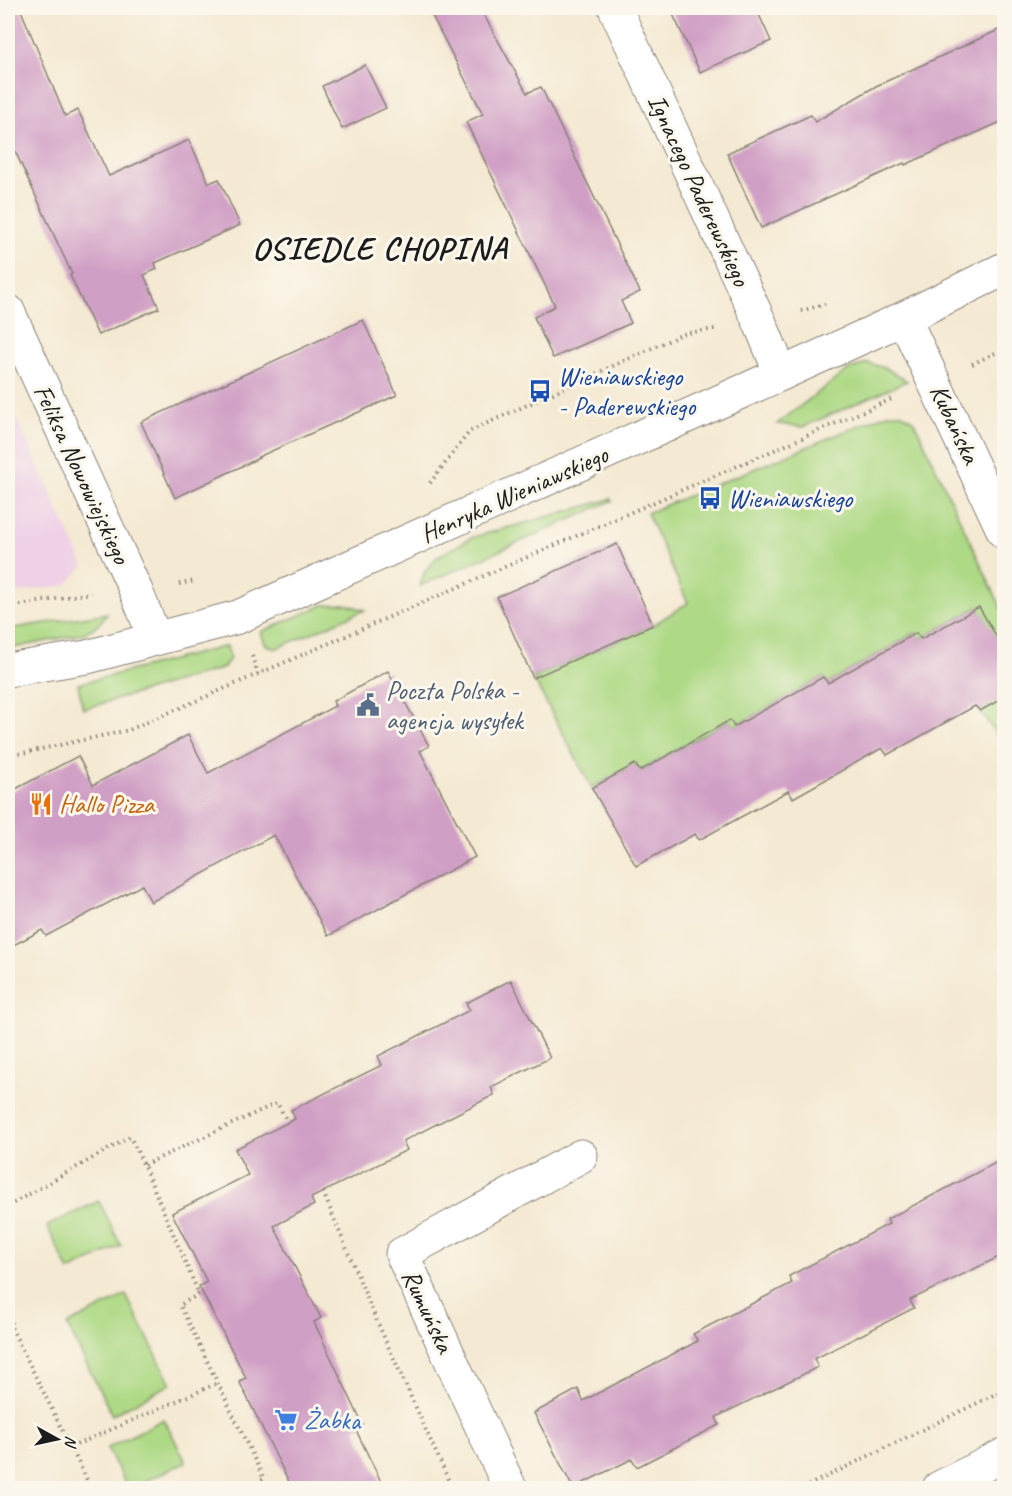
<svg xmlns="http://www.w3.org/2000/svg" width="1012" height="1496" font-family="Caveat,sans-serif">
  <rect width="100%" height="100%" fill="#fbf7ec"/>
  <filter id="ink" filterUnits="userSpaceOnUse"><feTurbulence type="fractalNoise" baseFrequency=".0167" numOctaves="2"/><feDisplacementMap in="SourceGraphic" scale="12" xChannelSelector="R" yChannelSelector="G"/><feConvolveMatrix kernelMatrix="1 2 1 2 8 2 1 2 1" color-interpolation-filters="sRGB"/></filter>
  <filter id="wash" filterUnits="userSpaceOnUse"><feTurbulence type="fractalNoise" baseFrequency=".008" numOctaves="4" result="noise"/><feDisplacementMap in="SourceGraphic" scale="24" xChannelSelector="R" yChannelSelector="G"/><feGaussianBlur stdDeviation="1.35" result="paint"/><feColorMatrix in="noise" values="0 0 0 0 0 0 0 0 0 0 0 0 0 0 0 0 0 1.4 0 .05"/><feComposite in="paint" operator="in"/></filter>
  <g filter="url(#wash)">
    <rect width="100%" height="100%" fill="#f4e9d2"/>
    <path fill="#efd0e6" d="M8 400 84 566 66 585 8 594Z"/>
    <g fill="#aed985" stroke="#657a50" stroke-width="1.5">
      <path d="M867 363 885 368 907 381 803 427 777 424 848 370Z"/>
      <path d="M889 413H901L914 421 1004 614V651L978 607 921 639 915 633 828 683 823 677 734 727 729 720 640 771 635 764 592 788 533 678 653 625 688 603 647 513Z"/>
      <path d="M611 499 612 501 420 586 425 571 437 557 471 538Z"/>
      <path d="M345 604 365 610 275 649 265 644 261 632 323 605Z"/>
      <path d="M108 613 97 626 82 634 8 649V629Z"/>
      <path d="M227 646 230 658 224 668 83 709 78 684Z"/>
      <path d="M1004 697V745L980 711Z"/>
      <path d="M99 1201 121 1246 69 1271 47 1226Z"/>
      <path d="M126 1295 171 1384 112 1415 67 1325Z"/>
      <path d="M164 1419 186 1462 132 1488H128L107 1448Z"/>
    </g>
    <g id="blocks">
      <g fill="#d09fc5">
        <path d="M8 8H20L65 116 78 110 109 176 189 140 209 183 219 179 240 225 155 263 157 269 144 275 159 308 98 335 70 275 72 274 8 136Z"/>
        <path d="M428 8H480L527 93 541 87 640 292 621 301 631 323 553 358 534 317 555 306 466 122 483 114Z"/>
        <path d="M670 8H756L771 41 700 72Z"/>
        <path d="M1005 27V120L905 165 904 163 761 228 727 153 811 115 815 122 876 86Z"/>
        <path d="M365 65 386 108 342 129 322 86Z"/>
        <path d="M363 320 397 395 258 457 259 458 175 498 141 422Z"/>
        <path d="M617 544 653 625 533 678 497 597Z"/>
        <path d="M979 607 1005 651V697L980 711 975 706 887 755 882 748 793 798 788 791 699 840 695 834 636 866 592 788 635 764 640 771 730 720 734 727 823 677 828 683 916 633 921 639Z"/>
        <path d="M388 671 429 746 420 751 475 857 328 936 274 835 151 902 142 885 46 936 42 930 8 948V793L78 756 93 785 188 735 208 773 335 706 333 701Z"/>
        <path d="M511 980 550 1058 491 1087 494 1095 403 1141 407 1150 311 1198 314 1205 274 1226 321 1318 314 1322 363 1425 355 1428 384 1488H292L239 1381 246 1378 199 1286 207 1282 172 1213 248 1175 235 1149 295 1119 291 1110 382 1065 378 1056 470 1010 466 1003Z"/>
        <path d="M1005 1158V1254L910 1300 914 1308 814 1359 818 1367 716 1417 719 1425 637 1467 632 1459 573 1488 534 1413 578 1389 583 1401 698 1341 693 1334 792 1283 789 1276 889 1224 887 1219Z"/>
      </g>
    </g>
  </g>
  <g filter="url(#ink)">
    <use href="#blocks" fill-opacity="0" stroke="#888277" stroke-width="1.5"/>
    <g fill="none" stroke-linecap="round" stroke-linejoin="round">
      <g stroke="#888277" stroke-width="35">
        <g id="minor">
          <path d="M615 8 760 323 781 374"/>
          <path d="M8 311 136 591 155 638"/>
          <path d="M904 318 1004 532"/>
          <path d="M8 670 87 657 238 617 781 374 904 318 1004 269"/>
          <path d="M510 1488 402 1254 581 1156"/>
          <path d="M939 1488 1004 1455"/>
        </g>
      </g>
      <g stroke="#888277" stroke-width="4" stroke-dasharray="1.5 4.5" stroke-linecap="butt">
        <path d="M801 311 825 304"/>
        <path d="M972 364 1004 349"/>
        <path d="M430 483 470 431 683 334 715 329"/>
        <path d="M179 584 195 581"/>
        <path d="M8 607 91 593"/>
        <path d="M252 656 258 674"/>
        <path d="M8 759 14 755 129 730 894 398"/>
        <path d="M144 1165 277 1103 288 1122"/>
        <path d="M323 1192 372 1310 452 1488"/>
        <path d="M8 1206 130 1137 141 1159 199 1294 180 1305 264 1479 247 1488"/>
        <path d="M8 1226 9 1230 11 1327 91 1488"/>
        <path d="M71 1447 218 1383"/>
        <path d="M803 1488 1004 1390"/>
      </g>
      <use href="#minor" stroke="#fff" stroke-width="33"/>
    </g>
  </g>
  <defs>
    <g id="bus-bare" transform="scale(1.8)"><path d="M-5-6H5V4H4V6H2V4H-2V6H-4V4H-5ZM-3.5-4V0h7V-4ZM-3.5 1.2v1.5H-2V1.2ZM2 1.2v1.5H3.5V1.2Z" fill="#1a4fb4" stroke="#fbf7ec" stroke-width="2.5" paint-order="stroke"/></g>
    <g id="civic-bare" transform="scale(1.8)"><path d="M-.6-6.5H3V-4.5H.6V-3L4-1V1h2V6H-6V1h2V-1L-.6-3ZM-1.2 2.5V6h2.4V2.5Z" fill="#5c6f8a" stroke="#fbf7ec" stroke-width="2.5" paint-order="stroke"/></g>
    <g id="restaurant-bare" transform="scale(1.8)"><path d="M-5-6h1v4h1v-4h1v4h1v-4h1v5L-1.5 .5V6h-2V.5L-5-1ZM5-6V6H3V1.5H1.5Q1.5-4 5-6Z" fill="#e8710a" stroke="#fbf7ec" stroke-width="2.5" paint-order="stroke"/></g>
    <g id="supermarket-bare" transform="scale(1.8)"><path d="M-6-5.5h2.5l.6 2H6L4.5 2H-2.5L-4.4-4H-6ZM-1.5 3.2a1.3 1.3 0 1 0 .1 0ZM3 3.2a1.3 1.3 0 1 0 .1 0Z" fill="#3f7fe0" stroke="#fbf7ec" stroke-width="2.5" paint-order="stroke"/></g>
  </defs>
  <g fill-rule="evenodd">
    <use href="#bus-bare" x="540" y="391"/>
    <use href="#bus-bare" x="710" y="498"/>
    <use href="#civic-bare" x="368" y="705"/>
    <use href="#restaurant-bare" x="41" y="804"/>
    <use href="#supermarket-bare" x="286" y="1420"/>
  </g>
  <g text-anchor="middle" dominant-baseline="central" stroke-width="6" stroke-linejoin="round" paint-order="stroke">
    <g font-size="26" fill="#1c1c1c" stroke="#fbf7ec">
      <text transform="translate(699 190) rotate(65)">Ignacego Paderewskiego</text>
      <text transform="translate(955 424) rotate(65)">Kubańska</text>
      <text transform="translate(82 474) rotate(65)">Feliksa Nowowiejskiego</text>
      <text transform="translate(514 494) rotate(-24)">Henryka Wieniawskiego</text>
      <text transform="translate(428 1311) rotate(65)">Rumuńska</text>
    </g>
    <g font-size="26" fill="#164399" stroke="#fbf7ec" text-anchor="start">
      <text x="558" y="376">Wieniawskiego<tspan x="558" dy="30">- Paderewskiego</tspan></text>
      <text x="728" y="498">Wieniawskiego</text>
    </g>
    <g font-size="26" fill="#4e5e75" stroke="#fbf7ec" text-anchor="start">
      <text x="386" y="690">Poczta Polska -<tspan x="386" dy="30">agencja wysyłek</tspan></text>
    </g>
    <g font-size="26" fill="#c56008" stroke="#fbf7ec" text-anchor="start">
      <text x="59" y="804">Hallo Pizza</text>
    </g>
    <g font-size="26" fill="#366cbe" stroke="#fbf7ec" text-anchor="start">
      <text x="304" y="1420">Żabka</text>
    </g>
    <g font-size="32" font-weight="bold" letter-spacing="1.5" fill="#1c1c1c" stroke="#fbf7ec">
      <text x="380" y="248">OSIEDLE CHOPINA</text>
    </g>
  </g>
  <rect width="1012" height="1496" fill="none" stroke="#fbf7ec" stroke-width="30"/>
  <g transform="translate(57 1439) rotate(98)" stroke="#fbf7ec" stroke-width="4.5" paint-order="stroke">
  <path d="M0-4.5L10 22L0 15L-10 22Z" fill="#1c1c1c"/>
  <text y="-9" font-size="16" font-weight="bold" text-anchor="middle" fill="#1c1c1c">N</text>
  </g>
</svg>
